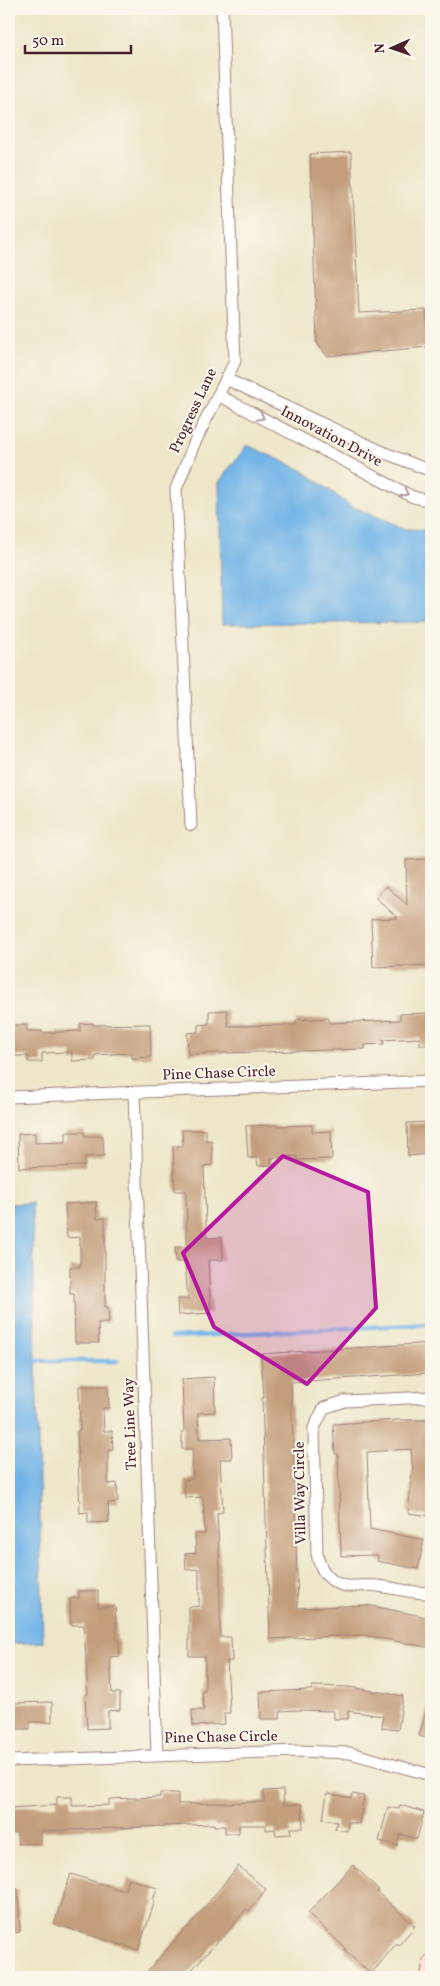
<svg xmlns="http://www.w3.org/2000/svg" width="440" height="1986" font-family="Vollkorn,serif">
  <rect width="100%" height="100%" fill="#fbf7ec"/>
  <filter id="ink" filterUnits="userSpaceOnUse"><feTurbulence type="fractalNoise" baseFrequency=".02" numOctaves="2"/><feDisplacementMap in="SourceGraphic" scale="10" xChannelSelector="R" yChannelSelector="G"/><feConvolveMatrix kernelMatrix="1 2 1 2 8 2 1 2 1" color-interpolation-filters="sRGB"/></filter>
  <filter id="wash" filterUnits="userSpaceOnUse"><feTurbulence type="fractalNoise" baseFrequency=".0096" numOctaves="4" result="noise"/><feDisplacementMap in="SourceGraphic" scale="20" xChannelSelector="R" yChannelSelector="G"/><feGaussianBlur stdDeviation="1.12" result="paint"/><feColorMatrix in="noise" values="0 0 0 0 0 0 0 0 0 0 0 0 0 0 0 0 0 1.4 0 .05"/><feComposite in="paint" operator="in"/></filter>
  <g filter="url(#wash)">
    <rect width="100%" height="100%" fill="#ede6c8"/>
    <g fill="#71b4e7" stroke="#5e6a89">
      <path d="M247 445 302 470 351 506 406 529 431 530V622L222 624 219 482Z"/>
      <path d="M32 1203 43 1642 9 1644V1204Z"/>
    </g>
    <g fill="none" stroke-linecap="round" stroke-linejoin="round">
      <g stroke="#71b4e7" stroke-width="4.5">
        <path d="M172 1337 431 1324"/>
        <path d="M31 1361H117"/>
      </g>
    </g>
    <g id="blocks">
      <g fill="#c49e7b">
        <path d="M351 152 359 313 426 310 428 347 327 356 317 343 310 154Z"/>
        <path d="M431 859V965L373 967 371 919 398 918 376 898 386 886 407 905 406 860Z"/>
        <path d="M227 1010 228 1026 296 1025V1020L329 1018V1023L400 1020V1014L431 1013V1045H420V1038L383 1040 384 1044 365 1045V1049L188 1054 187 1033 198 1032V1025L209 1024V1011Z"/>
        <path d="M93 1023V1025L150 1024 151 1057 132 1058V1053L95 1055V1060L72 1061V1052L42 1053V1062H28V1056H9V1033H13V1025H27V1031H42V1033L80 1031V1024Z"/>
        <path d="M431 1122V1154L408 1156 407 1123Z"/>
        <path d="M277 1125V1126L312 1125V1132L331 1131 332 1159 297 1160V1156L271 1158V1165L258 1166 257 1158H248L246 1126Z"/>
        <path d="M182 1130H206V1141H212V1165L204 1166 206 1226 207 1238 222 1237 223 1260H208L211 1313 178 1315 177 1299H188L185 1262H176L175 1247H187V1227L186 1191H175L173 1146H183Z"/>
        <path d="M66 1132H84L85 1136H103L104 1156 85 1157V1166L19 1168 18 1134 35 1133V1143L66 1142Z"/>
        <path d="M96 1202 97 1219 105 1218V1307H108L109 1323H98L99 1343H75L74 1294H70V1267H80V1237L67 1238 65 1204Z"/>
        <path d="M431 1343V1373L291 1382 298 1608 367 1605 431 1618V1648L365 1635 270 1639 262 1398H264L261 1354Z"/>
        <path d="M214 1377 215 1412 198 1413 199 1439 231 1438 232 1459H220L223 1512 217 1513 220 1568V1637H231L232 1661H227L230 1713H224L225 1724 193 1726 192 1710H204L202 1691H205V1656H189V1607L199 1606V1569L186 1570 185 1554 196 1553 195 1534H205L203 1497 185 1498 184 1480 193 1479 192 1449H182V1432H184L182 1379Z"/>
        <path d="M79 1386H108L109 1408H103L104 1431H112L113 1450H108V1484L117 1483 118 1502 108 1503 109 1522 88 1523V1512L80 1513 77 1431H80Z"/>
        <path d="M397 1420H431V1516L408 1513 413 1464H412L411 1449 367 1452 370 1529 424 1540 418 1569 377 1561 378 1555 341 1556 338 1454H335L333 1424Z"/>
        <path d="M79 1591H98V1607L115 1606 117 1640H119L120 1656 110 1657 112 1693H120V1710L108 1711V1728L87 1729 85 1694H88L84 1625H71L70 1599 79 1598Z"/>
        <path d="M312 1686 348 1687 403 1696 398 1730 382 1728 383 1716 348 1711V1719H334V1711L298 1710 280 1711V1719H261L260 1692 312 1690Z"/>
        <path d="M52 1702V1722H30V1729H12V1703Z"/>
        <path d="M428 1705 431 1706V1739L419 1736Z"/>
        <path d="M283 1790 284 1805 302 1804 303 1828H290L291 1834 276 1835 275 1829 266 1830V1825H239V1833H225V1826H214V1824L41 1831V1843L18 1844 17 1833H9V1808L57 1805V1797H72V1806L109 1805V1799L160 1797V1793H178V1804L264 1802V1791Z"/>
        <path d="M327 1793 351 1798 352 1794 364 1796 359 1824 348 1822 347 1831 335 1829 337 1822 323 1819Z"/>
        <path d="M400 1805 424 1812 417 1839 400 1834 397 1846 379 1841 388 1807 399 1809Z"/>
        <path d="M353 1865 379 1890 377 1892 415 1926 399 1945 397 1943 371 1974 345 1951 346 1949 308 1913Z"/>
        <path d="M238 1866 266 1889 249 1911 246 1909 221 1940 220 1939 185 1977H142L187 1927 188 1928Z"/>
        <path d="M71 1874 121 1890H125L128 1878 157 1888 153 1900 155 1901 138 1950 54 1924Z"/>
        <path d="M9 1889H18L20 1932 9 1933Z"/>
      </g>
    </g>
  </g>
  <g filter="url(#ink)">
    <use href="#blocks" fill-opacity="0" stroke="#9c827a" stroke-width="1"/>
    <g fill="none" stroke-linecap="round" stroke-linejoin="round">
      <g stroke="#9c827a" stroke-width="13">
        <g id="street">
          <path d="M226 379 385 453 431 471"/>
          <path d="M218 395 413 497 431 501"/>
          <path d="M191 825 176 489 194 444 235 361 222 9"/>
          <path d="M134 1092 157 1755"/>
          <path d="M9 1097 431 1081"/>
          <path d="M431 1397 345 1401 324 1408 314 1428 317 1554C320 1570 329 1583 347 1586 356 1587 368 1584 378 1586 394 1588 409 1592 425 1593L431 1590"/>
          <path d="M9 1761 298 1751 350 1753 431 1775"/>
        </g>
      </g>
      <g stroke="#9c827a" stroke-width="18">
        <path id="secondary" d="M429 1977 431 1963"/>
      </g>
      <use href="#street" stroke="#fff" stroke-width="11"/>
      <use href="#secondary" stroke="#fde4d1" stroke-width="16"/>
    </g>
    <defs><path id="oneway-chevron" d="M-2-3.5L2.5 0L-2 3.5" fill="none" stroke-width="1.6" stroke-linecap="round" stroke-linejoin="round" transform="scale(1.25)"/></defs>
    <g stroke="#ae9aa0">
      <use href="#oneway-chevron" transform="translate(261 417) rotate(28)"/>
      <use href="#oneway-chevron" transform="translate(405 493) rotate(28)"/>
    </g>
  </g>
  <path fill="#b5179e" fill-opacity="0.2" stroke="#b5179e" stroke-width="4" stroke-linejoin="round" d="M283 1156 368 1192 376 1308 307 1384 214 1327 183 1253Z"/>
  <g text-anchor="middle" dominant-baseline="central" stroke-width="4" stroke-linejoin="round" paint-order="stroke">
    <g font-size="15" fill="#4a1f2b" stroke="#fbf7ec">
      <text transform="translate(194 411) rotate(-65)">Progress Lane</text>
      <text transform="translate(331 437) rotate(28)">Innovation Drive</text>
      <text transform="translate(219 1074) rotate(-2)">Pine Chase Circle</text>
      <text transform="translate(131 1424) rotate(-92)">Tree Line Way</text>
      <text transform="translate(301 1493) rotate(-91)">Villa Way Circle</text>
      <text transform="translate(221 1738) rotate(-1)">Pine Chase Circle</text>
    </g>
  </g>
  <rect width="440" height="1986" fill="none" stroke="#fbf7ec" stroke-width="30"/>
  <g transform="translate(392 48) rotate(268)" stroke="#fbf7ec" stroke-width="4" paint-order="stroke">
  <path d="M0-4L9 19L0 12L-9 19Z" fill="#4a1f2b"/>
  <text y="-8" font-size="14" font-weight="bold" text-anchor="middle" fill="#4a1f2b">N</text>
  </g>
  <path d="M25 45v8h106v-8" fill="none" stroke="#4a1f2b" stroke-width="2.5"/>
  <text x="32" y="45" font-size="15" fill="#4a1f2b" stroke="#fbf7ec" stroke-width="4" paint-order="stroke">50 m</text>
</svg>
